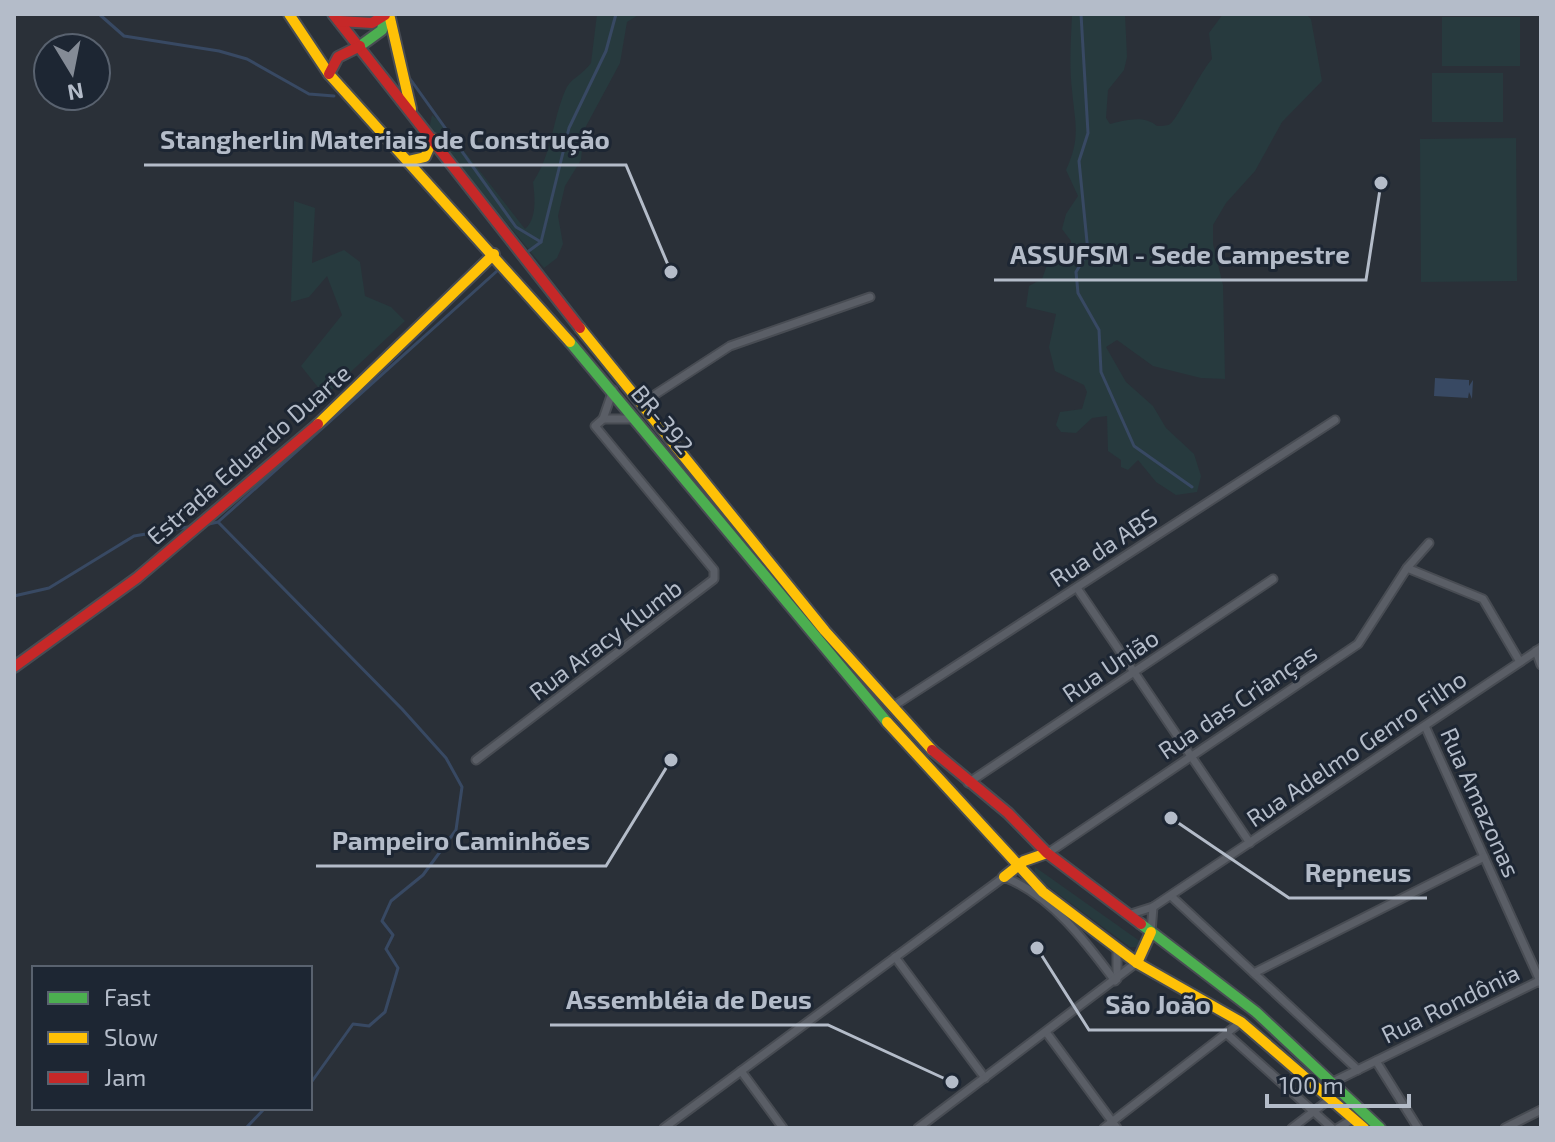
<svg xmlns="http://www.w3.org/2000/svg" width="1555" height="1142" font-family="'Exo 2',sans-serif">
  <rect width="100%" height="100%" fill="#2a3038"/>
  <g fill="#273a3e">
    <path d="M597 14H640L627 22 620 63 584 130 581 160 565 186 558 216 563 244 557 258 544 268 429 129 432 115 443 124 525 229C537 219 535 197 533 182 552 154 552 122 565 91 570 78 583 75 591 63Z"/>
    <path d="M1072 14H1125L1127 57 1124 70 1108 90 1106 118 1110 124C1126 120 1144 115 1157 126 1160 126 1167 126 1170 124 1176 121 1201 71 1212 59L1209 33 1223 14H1306L1311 19 1322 81 1282 122 1255 171 1226 203 1213 225V244L1223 285 1225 379 1201 378 1153 366 1117 340 1106 347 1126 382 1153 406 1166 428 1194 454 1201 476 1197 492 1176 495 1156 482 1138 460 1128 470 1121 467V460L1108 451 1107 416 1092 418 1076 433 1061 432 1056 425 1060 412 1082 409 1087 392 1084 385 1055 371 1049 347 1056 314 1026 307 1029 286 1042 279 1047 265 1071 248V241L1062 229 1066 214 1078 196 1066 170C1081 137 1075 124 1072 90 1069 66 1071 39 1072 14Z"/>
    <rect x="1442" y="17" width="78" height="49"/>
    <rect x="1432" y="73" width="71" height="49"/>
    <path d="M1516 138 1517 281 1421 282 1420 139Z"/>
    <path d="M294 201 315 208 312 263 344 250 360 262 365 296 391 307 405 321 325 396 301 366 342 315 327 276 309 297 291 302Z"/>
    <path d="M1035 867 1141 942 1139 947H1130L1034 876Z"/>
  </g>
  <path fill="#384963" d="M1435 378 1469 380V386L1473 380 1472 399 1469 392 1468 398 1434 396Z"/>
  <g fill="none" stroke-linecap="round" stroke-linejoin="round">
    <g stroke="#384963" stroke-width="3">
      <path d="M99 14 124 36 219 51 247 59 309 94 334 96"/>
      <path d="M1081 14 1088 133 1079 161 1088 252 1076 272 1078 293 1099 330 1101 372 1134 446 1192 487"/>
      <path d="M408 76 516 227 541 242"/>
      <path d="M526 253 541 242 569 128 606 51 616 14"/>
      <path d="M218 522 402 709 446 758 462 787 456 830 423 875 391 901 382 921 393 935 386 949 398 968 385 1012 369 1026 353 1024 310 1084"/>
      <path d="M209 524 218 522 497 271"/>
      <path d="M14 596 49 588 134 536 194 526"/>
      <path d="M246 1128 265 1108"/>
    </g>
    <g stroke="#484c53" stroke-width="11">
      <g id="street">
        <path d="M642 403 730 346 870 297"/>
        <path d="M603 419H632"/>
        <path d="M1407 568 1483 599 1520 662"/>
        <path d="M1077 588 1250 843"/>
        <path d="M1536 651 1541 665"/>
        <path d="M892 707 1335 420"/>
        <path d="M1425 726 1541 983"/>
        <path d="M476 760 714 579V570L595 426 603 419 613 390"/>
        <path d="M968 783 1273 579"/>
        <path d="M1048 853 1358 644 1407 568 1429 543"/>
        <path d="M1171 896 1358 1070"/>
        <path d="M1131 914 1153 907 1541 648"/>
        <path d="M1151 932 1153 907"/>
        <path d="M1117 950V979"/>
        <path d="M895 957 985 1078"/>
        <path d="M1254 973 1484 857"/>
        <path d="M1046 1032 1117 1128"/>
        <path d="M1228 1035 1332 1128"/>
        <path d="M1376 1061 1418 1128"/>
        <path d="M741 1071 783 1128"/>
        <path d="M1333 1082 1541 980"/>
        <path d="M664 1128 1004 877C1051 895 1086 942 1115 981"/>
        <path d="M918 1128 1136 963"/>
        <path d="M1104 1128 1241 1022"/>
        <path d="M1292 1128 1330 1099"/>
        <path d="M1338 1128 1353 1119"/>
        <path d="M1505 1128 1541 1110"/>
      </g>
    </g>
    <g stroke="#484c53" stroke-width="14">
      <g id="fast">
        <path d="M360 46 382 30 385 14"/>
        <path d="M570 342 887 722"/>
        <path d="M1141 924 1256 1012 1380 1128"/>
      </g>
    </g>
    <g stroke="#484c53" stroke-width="14">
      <g id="slow">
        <path d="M289 14 329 74 570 342"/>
        <path d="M389 14 411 109"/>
        <path d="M408 161 425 157 433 139"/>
        <path d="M580 328 825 631 932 750"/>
        <path d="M318 424 494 254"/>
        <path d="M887 722 1043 892 1137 963 1241 1022 1364 1128"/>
        <path d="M1004 877 1024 861 1047 853"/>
        <path d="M1137 963 1151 932"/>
      </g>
    </g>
    <g stroke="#484c53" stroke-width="14">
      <g id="jam">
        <path d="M333 14 580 328"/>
        <path d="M339 21 372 23 385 15"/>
        <path d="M329 74 338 57 360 46"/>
        <path d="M14 667 137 578 318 424"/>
        <path d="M932 750 1008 813 1047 853 1141 924"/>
      </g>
    </g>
    <use href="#street" stroke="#5a5e66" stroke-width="7"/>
    <use href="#fast" stroke="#4caf50" stroke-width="10"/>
    <use href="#slow" stroke="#ffc107" stroke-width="10"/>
    <use href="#jam" stroke="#c62828" stroke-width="10"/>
  </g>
  <g text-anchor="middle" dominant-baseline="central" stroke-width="6" stroke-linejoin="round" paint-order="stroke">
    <g font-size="24" fill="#b4bcc9" stroke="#1d2633">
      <text transform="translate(663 419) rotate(50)">BR-392</text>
      <text transform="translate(248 454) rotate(-41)">Estrada Eduardo Duarte</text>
      <text transform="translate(1103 547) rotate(-33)">Rua da ABS</text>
      <text transform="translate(605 639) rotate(-37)">Rua Aracy Klumb</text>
      <text transform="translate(1110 665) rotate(-34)">Rua União</text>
      <text transform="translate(1237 701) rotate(-34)">Rua das Crianças</text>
      <text transform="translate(1356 748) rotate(-34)">Rua Adelmo Genro Filho</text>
      <text transform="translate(1481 802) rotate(66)">Rua Amazonas</text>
      <text transform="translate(1450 1003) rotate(-26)">Rua Rondônia</text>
    </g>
  </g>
  <path fill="none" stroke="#b4bcc9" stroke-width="3" d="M671 272L626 165H144M1381 183L1366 280H994M671 760L606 866H316M1171 818L1289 898H1427M952 1082L828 1025H550M1037 948L1089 1030H1227"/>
  <g fill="#b4bcc9" stroke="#1d2633" stroke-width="3">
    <circle cx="671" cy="272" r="8"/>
    <circle cx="1381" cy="183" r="8"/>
    <circle cx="671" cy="760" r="8"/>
    <circle cx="1171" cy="818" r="8"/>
    <circle cx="952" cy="1082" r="8"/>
    <circle cx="1037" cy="948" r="8"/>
  </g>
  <g font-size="26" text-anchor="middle" font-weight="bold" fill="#b4bcc9" stroke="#1d2633" stroke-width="6" stroke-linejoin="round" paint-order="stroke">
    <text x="385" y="149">Stangherlin Materiais de Construção</text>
    <text x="1180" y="264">ASSUFSM - Sede Campestre</text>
    <text x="461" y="850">Pampeiro Caminhões</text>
    <text x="1358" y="882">Repneus</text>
    <text x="689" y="1009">Assembléia de Deus</text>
    <text x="1158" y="1014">São João</text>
  </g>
  <rect width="1555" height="1142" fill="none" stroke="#b4bcc9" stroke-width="32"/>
  <rect x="32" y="966" width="280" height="144" fill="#1d2633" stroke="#59626f" stroke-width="2"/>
  <rect x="48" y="992" width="40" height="12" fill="#4caf50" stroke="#59626f" stroke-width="2"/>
  <text x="104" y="1006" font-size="24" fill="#b4bcc9">Fast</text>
  <rect x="48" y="1032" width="40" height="12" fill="#ffc107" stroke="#59626f" stroke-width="2"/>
  <text x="104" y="1046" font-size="24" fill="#b4bcc9">Slow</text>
  <rect x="48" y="1072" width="40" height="12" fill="#c62828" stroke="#59626f" stroke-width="2"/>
  <text x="104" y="1086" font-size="24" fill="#b4bcc9">Jam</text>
  <g transform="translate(72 72) rotate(170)"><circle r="38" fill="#1d2633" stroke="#59626f" stroke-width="2"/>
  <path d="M0-6L14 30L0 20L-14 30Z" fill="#848b96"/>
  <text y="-12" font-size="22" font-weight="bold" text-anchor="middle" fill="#b4bcc9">N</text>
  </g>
  <path d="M1267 1094v12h142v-12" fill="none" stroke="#b4bcc9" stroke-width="4"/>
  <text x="1279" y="1094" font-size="24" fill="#b4bcc9" stroke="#1d2633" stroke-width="6" paint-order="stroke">100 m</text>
</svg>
